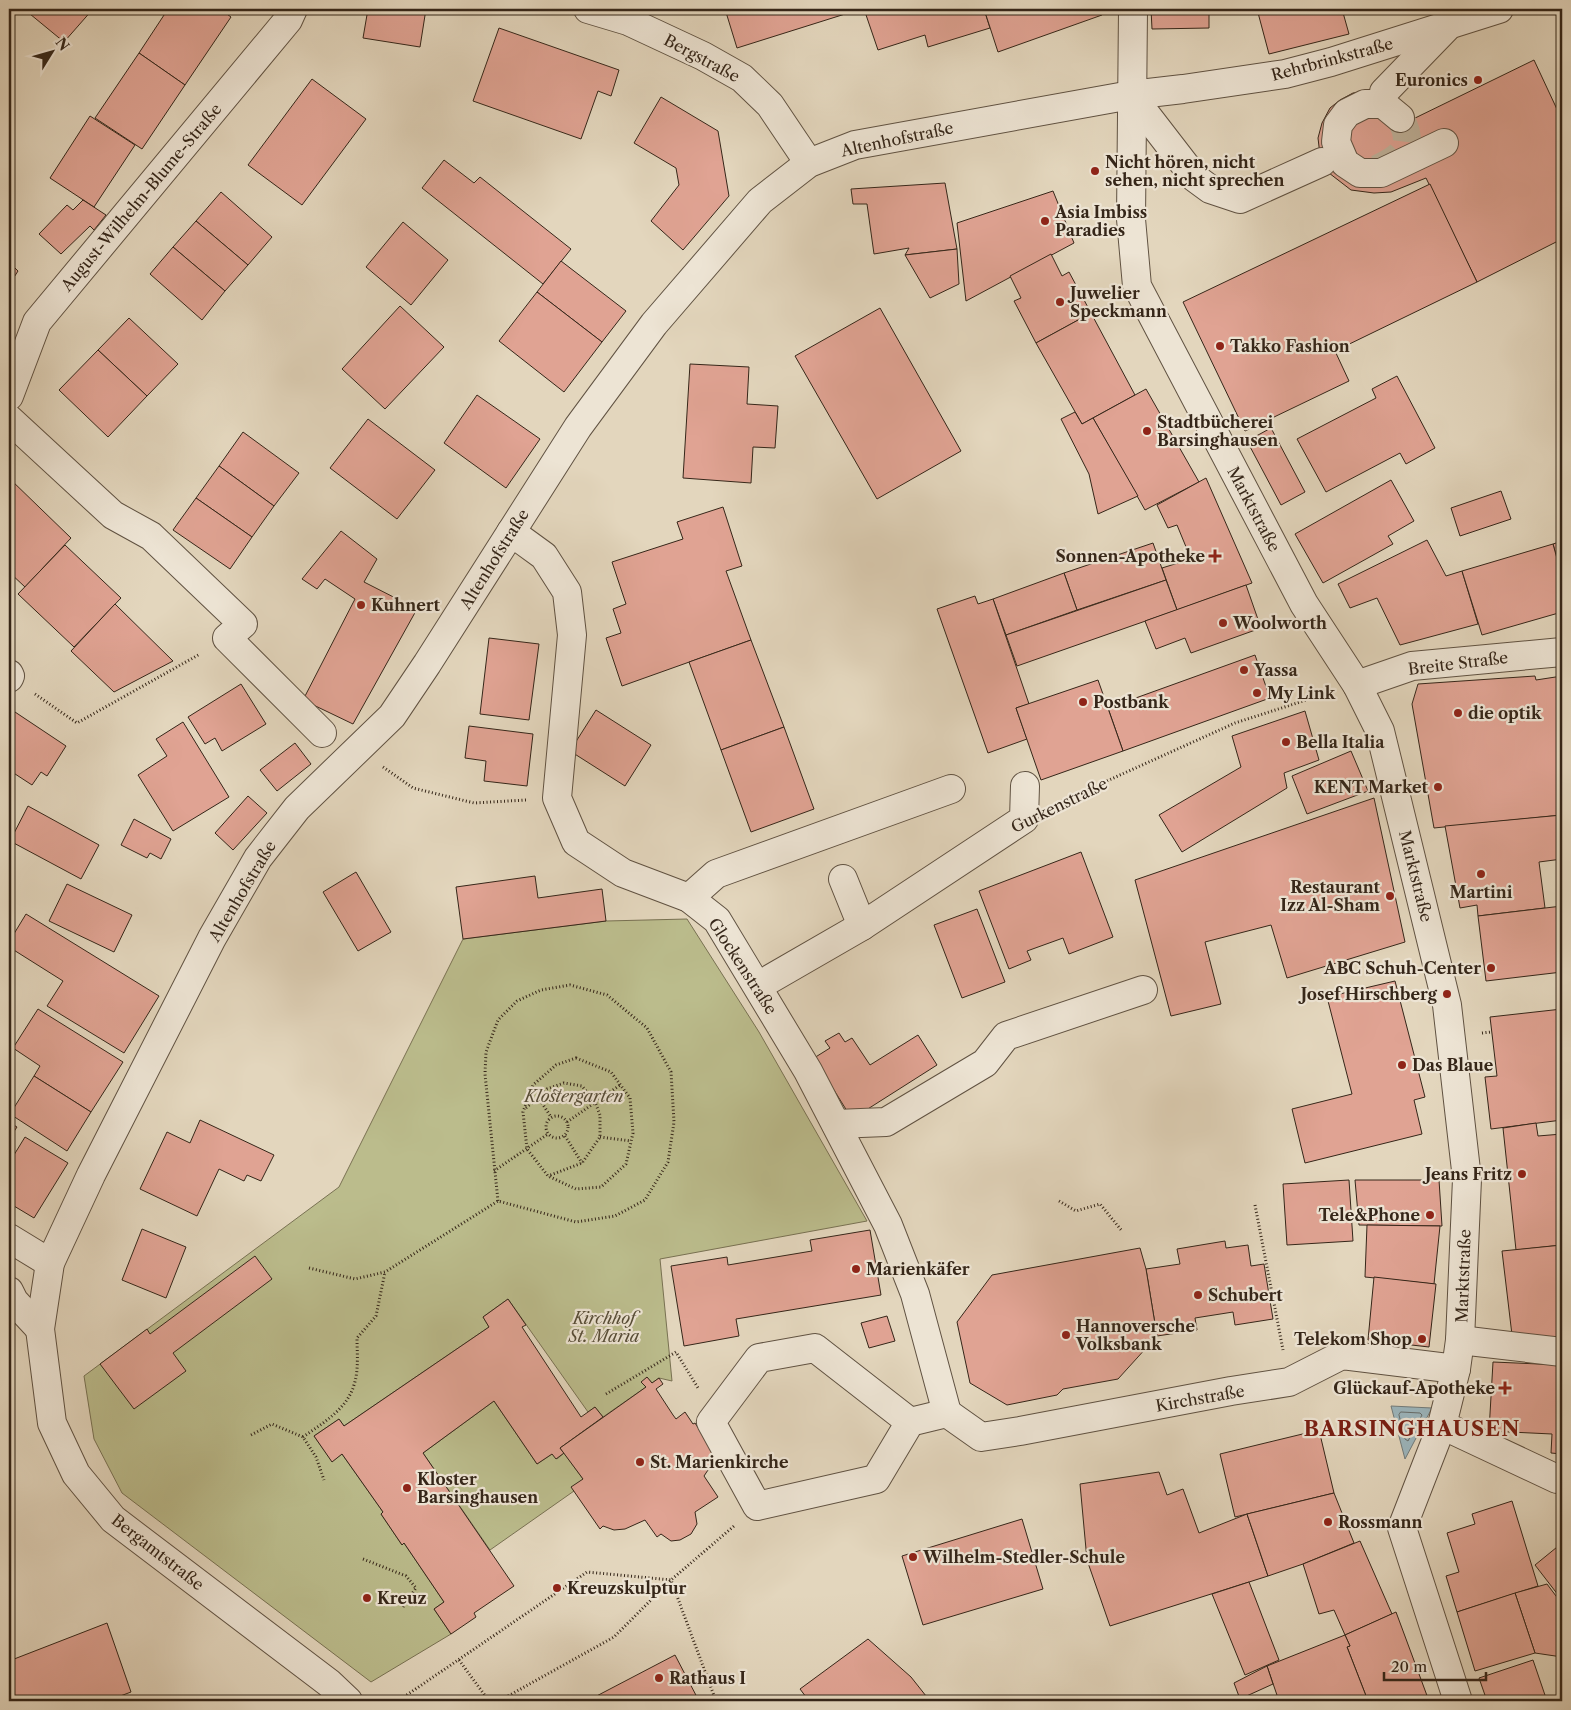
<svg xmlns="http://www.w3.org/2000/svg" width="1571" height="1710" font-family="'Libre Caslon Text',serif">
  <rect width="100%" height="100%" fill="#e3d6bd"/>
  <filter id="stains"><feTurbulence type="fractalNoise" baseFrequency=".004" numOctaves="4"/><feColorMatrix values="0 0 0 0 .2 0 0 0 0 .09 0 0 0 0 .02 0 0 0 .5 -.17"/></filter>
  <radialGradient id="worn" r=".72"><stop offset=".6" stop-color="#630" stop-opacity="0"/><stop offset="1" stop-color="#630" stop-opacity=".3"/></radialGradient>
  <g fill="#bbbc8c" stroke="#787152">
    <path d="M687 919 759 1032 867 1221 660 1259 672 1381 659 1378 652 1383 647 1377 642 1382 646 1387 603 1417 595 1407 588 1412 508 1299 483 1317 489 1327 344 1426 339 1419 314 1436 332 1461 342 1454 383 1512 381 1514 402 1545 404 1543 444 1602 434 1609 451 1634 371 1682 122 1493 94 1439 84 1376 339 1187 463 939 606 921Z"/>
    <path d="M494 1401 537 1464 552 1454 557 1459 564 1453 583 1479 574 1491 490 1550 423 1453Z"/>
  </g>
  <path fill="#9cb6bd" stroke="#737c7b" d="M1391 1406 1432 1408 1405 1459Z"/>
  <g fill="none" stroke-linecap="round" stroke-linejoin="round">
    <path stroke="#686e6b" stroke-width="1" d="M1401 1412 1420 1413 1422 1415 1408 1441 1405 1439 1399 1415Z"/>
  </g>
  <g fill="#e0a393" stroke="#352619">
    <path d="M35 9H93L64 42 30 14Z"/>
    <path d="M168 9H220L231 17 185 85 139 53Z"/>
    <path d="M368 9H426L420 47 363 38Z"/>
    <path d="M725 9H861L737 48Z"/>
    <path d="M864 9H984L990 28 928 47 925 35 878 50Z"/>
    <path d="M984 9H1102V15L998 52Z"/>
    <path d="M1151 9H1209V28L1152 29Z"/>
    <path d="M1257 9H1342L1349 34 1269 54Z"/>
    <path d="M499 28 619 70 611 96 598 91 581 139 473 101Z"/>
    <path d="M139 53 185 85 142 149 95 118Z"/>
    <path d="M1534 60 1562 120V239L1477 282 1426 178 1391 192 1374 193 1351 190 1329 173 1320 155 1318 138 1322 123 1330 108 1340 100 1353 93 1366 92 1411 120Z"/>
    <path d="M312 79 366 119 302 205 248 165Z"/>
    <path d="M661 97 718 131 729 196 683 250 651 221 679 185 676 168 634 143Z"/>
    <path d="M90 116 135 145 94 207 50 178Z"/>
    <path d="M444 160 474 183 480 177 571 249 543 284 422 188Z"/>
    <path d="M945 183 957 249 905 255 909 248 874 254 867 204H853L851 189Z"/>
    <path d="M1430 184 1477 282 1335 351 1349 381 1245 431 1183 302Z"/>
    <path d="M1053 191 1074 243 966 301 957 223Z"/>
    <path d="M221 192 272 237 248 265 196 221Z"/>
    <path d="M83 200 106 215 94 230 90 226 61 254 39 234 67 205 73 210Z"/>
    <path d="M196 221 248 265 225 291 173 247Z"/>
    <path d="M403 222 448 260 411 305 366 267Z"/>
    <path d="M173 247 225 291 202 320 150 274Z"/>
    <path d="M957 249 959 284 930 298 905 255Z"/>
    <path d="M1051 254 1062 276 1069 272 1091 313 1036 343 1014 301 1021 298 1010 276Z"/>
    <path d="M561 261 626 311 602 342 537 292Z"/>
    <path d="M9 262 18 271 9 285Z"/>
    <path d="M537 292 602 342 564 392 499 341Z"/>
    <path d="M400 306 444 347 385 409 342 369Z"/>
    <path d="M880 308 961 451 877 499 795 356Z"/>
    <path d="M1091 313 1135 395 1082 424 1036 343Z"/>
    <path d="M129 318 178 364 147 396 98 350Z"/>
    <path d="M98 350 147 396 108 437 59 390Z"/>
    <path d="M690 364 749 367 747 404 778 406 775 448 753 447 751 483 683 478Z"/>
    <path d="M1397 376 1435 448 1406 464 1400 453 1326 492 1297 439 1376 398 1372 389Z"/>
    <path d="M1146 389 1199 482 1145 510 1093 418Z"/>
    <path d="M477 395 540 439 506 488 444 443Z"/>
    <path d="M1075 412 1082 424 1093 418 1138 496 1098 514 1089 474 1061 419Z"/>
    <path d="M368 419 435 470 397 519 330 468Z"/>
    <path d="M1271 428 1305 492 1281 505 1247 441Z"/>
    <path d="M243 432 299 473 274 506 219 466Z"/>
    <path d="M219 466 274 506 252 537 196 498Z"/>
    <path d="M9 478 71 538 25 587 9 572Z"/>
    <path d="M1206 478 1252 583 1177 610 1162 568 1191 559 1177 525 1168 528 1157 505Z"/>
    <path d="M1391 480 1414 521 1388 536 1393 544 1323 583 1295 534Z"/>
    <path d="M1501 491 1511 519 1460 536 1451 508Z"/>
    <path d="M196 498 252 537 230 569 173 530Z"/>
    <path d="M723 507 742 566 726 571 751 640 622 686 606 638 621 633 613 609 626 604 612 562 683 539 677 522Z"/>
    <path d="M341 531 377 559 364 582 417 609 353 724 303 700 355 599 325 579 317 589 302 579Z"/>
    <path d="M1427 540 1446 576 1462 571 1478 624 1400 645 1377 598 1350 608 1338 584Z"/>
    <path d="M1562 541V577L1553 544Z"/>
    <path d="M1153 543 1166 580 1077 610 1064 573Z"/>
    <path d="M1553 544 1562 577V612L1482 635 1462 571Z"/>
    <path d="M65 545 121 598 74 647 18 594Z"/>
    <path d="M1064 573 1077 610 1006 635 993 599Z"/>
    <path d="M1166 580 1177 610 1017 666 1006 635Z"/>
    <path d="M1246 585 1261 628 1191 653 1185 638 1156 649 1145 621Z"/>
    <path d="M975 596 978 604 993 599 1029 704 1016 708 1027 739 988 753 937 609Z"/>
    <path d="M115 604 173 661 114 692 71 651Z"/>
    <path d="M489 638 539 644 529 720 480 714Z"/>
    <path d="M751 640 784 727 721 750 689 662Z"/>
    <path d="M1255 655 1270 698 1123 751 1108 708Z"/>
    <path d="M1535 676 1536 680 1562 676V815L1434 828 1412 704 1418 684Z"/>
    <path d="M1098 680 1123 751 1041 780 1016 708Z"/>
    <path d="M241 684 266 724 222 751 215 738 205 744 188 717Z"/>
    <path d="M596 710 651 745 625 786 570 751Z"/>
    <path d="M1305 711 1319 760 1284 773 1287 788 1182 852 1159 815 1241 767 1232 736Z"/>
    <path d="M15 712 66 746 47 776 41 772 32 785 9 770V722Z"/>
    <path d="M183 722 229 797 173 831 138 775 167 756 156 739Z"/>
    <path d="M469 726 533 734 527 786 484 781 486 761 465 758Z"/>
    <path d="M784 727 814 809 751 832 721 750Z"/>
    <path d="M295 743 311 764 277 791 260 770Z"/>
    <path d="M1351 751 1368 791 1307 814 1292 776Z"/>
    <path d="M248 796 267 813 233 850 215 833Z"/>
    <path d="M1374 798 1405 942 1287 978 1271 925 1205 942 1221 1004 1171 1016 1135 880Z"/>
    <path d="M28 806 99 845 81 879 10 841Z"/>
    <path d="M1562 815V859L1539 862 1545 908 1478 916 1477 905 1460 908 1445 826Z"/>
    <path d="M134 819 171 839 161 859 150 853 147 858 121 845Z"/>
    <path d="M1081 852 1113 937 1069 954 1063 938 1027 951 1031 960 1009 969 979 891Z"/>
    <path d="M356 872 391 932 358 951 323 892Z"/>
    <path d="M535 876 538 898 602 889 606 921 463 939 456 887Z"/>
    <path d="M67 884 132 915 114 952 49 921Z"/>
    <path d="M1562 906V972L1486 981 1478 916Z"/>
    <path d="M977 909 1005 982 962 998 934 925Z"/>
    <path d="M26 914 159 996 124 1053 47 1006 63 981 9 947V942Z"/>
    <path d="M1395 981 1425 1097 1414 1100 1422 1134 1305 1163 1292 1109 1352 1094 1327 997Z"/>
    <path d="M38 1009 123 1062 91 1112 34 1076 40 1066 13 1048Z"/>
    <path d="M1562 1009V1120L1491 1129 1485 1077 1497 1076 1490 1017Z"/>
    <path d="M839 1033 845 1042 852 1038 870 1065 918 1035 937 1065 852 1119 814 1058 830 1048 825 1041Z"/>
    <path d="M34 1076 91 1112 67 1151 10 1114Z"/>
    <path d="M200 1120 274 1155 261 1181 247 1175 244 1181 219 1169 197 1216 140 1189 167 1132 190 1143Z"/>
    <path d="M9 1122 17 1127 9 1139Z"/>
    <path d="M1536 1123 1538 1136 1562 1134V1245L1516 1250 1503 1128Z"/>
    <path d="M25 1137 68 1163 34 1218 9 1203V1163Z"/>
    <path d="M1349 1180 1353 1241 1287 1245 1283 1184Z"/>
    <path d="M1355 1180H1439L1442 1226 1359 1225Z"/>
    <path d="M1367 1225 1440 1226 1434 1284 1365 1277Z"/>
    <path d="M142 1229 186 1247 166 1298 122 1280Z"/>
    <path d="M870 1230 881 1295 736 1319 739 1336 684 1346 671 1266 727 1257 728 1265 812 1251 810 1240Z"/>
    <path d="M1225 1241 1226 1248 1248 1245 1251 1266 1264 1264 1273 1319 1235 1325 1233 1312 1195 1318 1197 1330 1157 1336 1146 1269 1180 1264 1177 1249Z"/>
    <path d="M1562 1245V1338L1512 1335 1502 1251Z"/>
    <path d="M1140 1248 1146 1269 1157 1336 1118 1379 1063 1389 1057 1395 1007 1405 970 1383 957 1322 992 1275Z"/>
    <path d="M255 1256 272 1279 173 1353 186 1371 134 1409 100 1364 147 1329 150 1334Z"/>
    <path d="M1374 1277 1436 1284 1429 1347 1368 1340Z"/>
    <path d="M508 1299 526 1325 522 1327 581 1417 595 1407 603 1417 560 1448 564 1453 556 1459 552 1454 537 1464 494 1401 423 1453 514 1586 474 1613 476 1617 451 1634 434 1609 444 1602 404 1543 402 1545 381 1514 383 1512 342 1454 332 1462 314 1436 339 1419 344 1426 489 1327 483 1317Z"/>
    <path d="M887 1316 895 1341 869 1348 861 1323Z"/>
    <path d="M1493 1362 1562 1365V1454L1551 1453 1552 1434 1489 1431Z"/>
    <path d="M647 1377 652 1383 659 1378 663 1384 656 1389 673 1415 676 1419 685 1412 693 1424 695 1423 715 1454 710 1457V1467L704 1476 718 1497 695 1512 697 1524 691 1534 680 1540 671 1541 661 1534 657 1537 645 1520 625 1529 614 1530 603 1526 600 1529 571 1487 583 1479 560 1448 646 1387 641 1382Z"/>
    <path d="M1319 1430 1334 1493 1235 1517 1220 1454Z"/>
    <path d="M1159 1472 1167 1495 1183 1489 1199 1533 1247 1514 1268 1576 1110 1626 1087 1560 1080 1484Z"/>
    <path d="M1334 1493 1354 1543 1303 1564 1268 1576 1247 1514Z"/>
    <path d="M1512 1501 1538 1586 1457 1612 1446 1576 1459 1572 1447 1533 1475 1524 1472 1514Z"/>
    <path d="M1022 1519 1043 1589 923 1625 902 1556Z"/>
    <path d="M1360 1541 1392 1614 1345 1635 1334 1610 1319 1614 1303 1564Z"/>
    <path d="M1562 1543V1600L1535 1565Z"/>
    <path d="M1249 1582 1279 1660 1245 1675 1212 1594Z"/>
    <path d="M1547 1584 1562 1604V1657L1535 1653 1515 1593Z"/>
    <path d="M1515 1593 1535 1653 1475 1671 1457 1612Z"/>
    <path d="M1396 1612 1429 1701H1368L1347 1647 1350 1646 1345 1635Z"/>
    <path d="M107 1623 131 1692 107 1701H9V1661Z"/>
    <path d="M1345 1635 1350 1646 1347 1647 1368 1701H1279L1267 1666Z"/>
    <path d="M868 1639 911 1677 930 1701H809L800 1689Z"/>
    <path d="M675 1655 699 1701H587Z"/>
    <path d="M1533 1660 1547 1701H1487L1479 1678Z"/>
    <path d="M1267 1666 1273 1684 1240 1699 1234 1683Z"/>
  </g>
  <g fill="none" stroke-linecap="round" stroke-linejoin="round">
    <path stroke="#c0b39c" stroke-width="28" stroke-dasharray="28 14" stroke-linecap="butt" d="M1377 169C1403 157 1416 146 1400 118"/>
    <g stroke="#605242" stroke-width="30">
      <g id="minor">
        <path d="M588 9 628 21 703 56 742 78 770 105 809 163"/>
        <path d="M1133 9 1131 219 1137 286 1304 604 1357 685 1380 731 1447 1005 1467 1179 1460 1340 1456 1369 1442 1425 1402 1528 1458 1701"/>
        <path d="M1384 92 1446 28"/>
        <path d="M1131 95 1195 178 1210 189 1240 199 1322 162"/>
        <path d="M1400 118 1383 104H1365L1347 113 1338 125 1336 142 1345 163 1360 173H1381L1444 143"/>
        <path d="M9 396 37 322 288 20 293 9"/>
        <path d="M9 419 113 515 151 536 243 624 227 638 322 733"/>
        <path d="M511 532 544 556 567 592 572 635 557 798 576 842 623 873 689 898 717 920 808 1071 888 1225 915 1294 947 1413"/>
        <path d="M9 674 10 676 9 678"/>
        <path d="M1357 685 1412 666 1562 652"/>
        <path d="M843 879 862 926"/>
        <path d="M689 898 716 874 951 789"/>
        <path d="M758 986 862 926 1024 819 1025 786"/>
        <path d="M836 1124 886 1122 985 1063 1006 1036 1143 990"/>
        <path d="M9 1238 50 1263"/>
        <path d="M9 1291 14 1301 40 1329"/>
        <path d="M1460 1340 1562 1352"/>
        <path d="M947 1413 981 1437 1020 1431 1231 1391 1289 1382 1342 1355 1456 1369"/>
        <path d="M910 1422 815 1348 759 1358 711 1422 757 1506 876 1479 910 1422 947 1413"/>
        <path d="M1442 1425 1557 1479 1562 1477"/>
        <path d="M348 1701 329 1683 113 1519 76 1474 52 1423 40 1329 50 1263 91 1175 212 938 258 858 297 808 392 716 427 664 578 427 654 324 760 201 809 163 855 145 1131 95 1183 89 1285 74 1331 62 1499 9"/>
      </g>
    </g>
    <g stroke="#352619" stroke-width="3" stroke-dasharray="1 2.5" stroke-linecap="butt">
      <path d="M35 694 77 723 200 654"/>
      <path d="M383 767 413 788 474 803 526 800"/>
      <path d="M1056 804 1235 723 1325 694"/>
      <path d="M1482 1033 1491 1032"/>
      <path d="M576 1058 611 1072 630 1098 633 1133 626 1164 601 1187 576 1189 548 1176 527 1149 523 1112 533 1085 556 1065Z"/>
      <path d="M538 1097 551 1117"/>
      <path d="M526 1108 547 1089 564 1083 582 1086 595 1102 600 1115V1137L582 1163 548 1176"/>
      <circle cx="557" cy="1127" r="11"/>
      <path d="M567 1122 620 1085"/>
      <path d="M565 1136 582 1163"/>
      <path d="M600 1137 631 1141"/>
      <path d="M494 1171 548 1134"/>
      <path d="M1059 1201 1076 1211 1100 1204 1122 1231"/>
      <path d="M1255 1205 1283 1350"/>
      <path d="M309 1268 355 1279 385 1272 498 1201 576 1222 615 1216 645 1200 668 1162 674 1122 671 1072 647 1028 607 995 570 985 541 990 517 1001 498 1020 486 1052 485 1074 498 1201"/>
      <path d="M606 1394 676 1352 698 1388"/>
      <path d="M251 1435 272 1424 303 1437 316 1457 324 1480"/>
      <path d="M303 1437C323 1423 347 1409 354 1385 359 1370 357 1353 357 1338L376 1316 385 1272"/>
      <path d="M363 1559 406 1576 416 1588 403 1607"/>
      <path d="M459 1660 489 1701"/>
      <path d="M398 1701 587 1572 671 1580 716 1701"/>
      <path d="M499 1701 614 1637 671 1580 734 1526"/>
    </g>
    <use href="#minor" stroke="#ede4d4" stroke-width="28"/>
  </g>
  <g fill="#8f2418" stroke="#ede4d4" stroke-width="2">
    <circle cx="1478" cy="80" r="5"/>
    <circle cx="1095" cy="171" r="5"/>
    <circle cx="1045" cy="221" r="5"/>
    <circle cx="1060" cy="302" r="5"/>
    <circle cx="1220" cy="346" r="5"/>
    <circle cx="1147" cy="431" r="5"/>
    <path d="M1212.5 548.5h5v5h5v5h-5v5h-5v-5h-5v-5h5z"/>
    <circle cx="361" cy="605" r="5"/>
    <circle cx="1223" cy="623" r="5"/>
    <circle cx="1244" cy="670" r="5"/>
    <circle cx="1257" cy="693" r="5"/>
    <circle cx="1083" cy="702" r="5"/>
    <circle cx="1458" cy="713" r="5"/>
    <circle cx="1286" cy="742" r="5"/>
    <circle cx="1438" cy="787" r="5"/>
    <circle cx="1481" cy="874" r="5"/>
    <circle cx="1390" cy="896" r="5"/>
    <circle cx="1491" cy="968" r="5"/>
    <circle cx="1447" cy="994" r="5"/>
    <circle cx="1402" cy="1065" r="5"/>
    <circle cx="1522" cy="1174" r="5"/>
    <circle cx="1430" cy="1215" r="5"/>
    <circle cx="856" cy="1269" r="5"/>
    <circle cx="1198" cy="1295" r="5"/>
    <circle cx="1066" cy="1335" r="5"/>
    <circle cx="1422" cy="1339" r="5"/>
    <path d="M1502.5 1380.5h5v5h5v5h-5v5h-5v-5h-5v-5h5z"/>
    <circle cx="640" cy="1462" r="5"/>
    <circle cx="407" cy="1488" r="5"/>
    <circle cx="1328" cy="1522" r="5"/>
    <circle cx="913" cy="1557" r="5"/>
    <circle cx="557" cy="1588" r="5"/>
    <circle cx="367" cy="1598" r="5"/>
    <circle cx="659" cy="1678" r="5"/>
  </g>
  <g text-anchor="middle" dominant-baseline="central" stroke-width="4.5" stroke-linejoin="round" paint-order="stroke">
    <g font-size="16" fill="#352619" stroke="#ede4d4">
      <text transform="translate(702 58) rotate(28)">Bergstraße</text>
      <text transform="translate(1332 59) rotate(-15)">Rehrbrinkstraße</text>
      <text transform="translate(897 139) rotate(-12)">Altenhofstraße</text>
      <text transform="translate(141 197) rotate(-50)">August-Wilhelm-Blume-Straße</text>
      <text transform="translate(1254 509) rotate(62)">Marktstraße</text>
      <text transform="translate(494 559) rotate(-58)">Altenhofstraße</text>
      <text transform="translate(1458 663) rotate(-7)">Breite Straße</text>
      <text transform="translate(1059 805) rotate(-26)">Gurkenstraße</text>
      <text transform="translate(1416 876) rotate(76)">Marktstraße</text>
      <text transform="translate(242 891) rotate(-59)">Altenhofstraße</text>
      <text transform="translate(743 966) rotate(57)">Glockenstraße</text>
      <text transform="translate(1463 1276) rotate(-88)">Marktstraße</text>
      <text transform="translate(1200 1398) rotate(-10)">Kirchstraße</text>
      <text transform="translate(158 1552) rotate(38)">Bergamtstraße</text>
    </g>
    <g font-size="16" font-weight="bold" fill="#352619" stroke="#ede4d4" text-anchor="start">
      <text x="1468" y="80" text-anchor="end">Euronics</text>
      <text x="1105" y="162">Nicht hören, nicht<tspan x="1105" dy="18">sehen, nicht sprechen</tspan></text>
      <text x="1055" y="212">Asia Imbiss<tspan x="1055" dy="18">Paradies</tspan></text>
      <text x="1070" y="293">Juwelier<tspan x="1070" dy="18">Speckmann</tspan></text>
      <text x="1230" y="346">Takko Fashion</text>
      <text x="1157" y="422">Stadtbücherei<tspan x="1157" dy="18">Barsinghausen</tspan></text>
      <text x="1205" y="556" text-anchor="end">Sonnen-Apotheke</text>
      <text x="371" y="605">Kuhnert</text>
      <text x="1233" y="623">Woolworth</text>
      <text x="1254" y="670">Yassa</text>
      <text x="1267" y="693">My Link</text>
      <text x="1093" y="702">Postbank</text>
      <text x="1468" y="713">die optik</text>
      <text x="1296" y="742">Bella Italia</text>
      <text x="1428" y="787" text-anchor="end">KENT Market</text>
      <text x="1380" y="887" text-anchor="end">Restaurant<tspan x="1380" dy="18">Izz Al-Sham</tspan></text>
      <text x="1481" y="892" text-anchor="middle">Martini</text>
      <text x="1481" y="968" text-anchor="end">ABC Schuh-Center</text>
      <text x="1437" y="994" text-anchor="end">Josef Hirschberg</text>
      <text x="1412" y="1065">Das Blaue</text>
      <text x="1512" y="1174" text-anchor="end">Jeans Fritz</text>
      <text x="1420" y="1215" text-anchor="end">Tele&amp;Phone</text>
      <text x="866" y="1269">Marienkäfer</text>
      <text x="1208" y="1295">Schubert</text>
      <text x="1076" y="1326">Hannoversche<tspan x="1076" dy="18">Volksbank</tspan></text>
      <text x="1412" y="1339" text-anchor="end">Telekom Shop</text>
      <text x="1495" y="1388" text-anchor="end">Glückauf-Apotheke</text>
      <text x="650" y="1462">St. Marienkirche</text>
      <text x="417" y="1479">Kloster<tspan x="417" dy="18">Barsinghausen</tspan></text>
      <text x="1338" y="1522">Rossmann</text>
      <text x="923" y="1557">Wilhelm-Stedler-Schule</text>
      <text x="567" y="1588">Kreuzskulptur</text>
      <text x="377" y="1598">Kreuz</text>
      <text x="669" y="1678">Rathaus I</text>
    </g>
    <g font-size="16" font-style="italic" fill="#564c36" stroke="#ede4d4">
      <text x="574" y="1096">Klostergarten</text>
      <text x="604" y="1318">Kirchhof<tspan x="604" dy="18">St. Maria</tspan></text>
    </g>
    <g font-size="21" font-weight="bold" letter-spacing="1" fill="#7a1f14" stroke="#ede4d4">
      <text x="1412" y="1428">BARSINGHAUSEN</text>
    </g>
  </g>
  <rect width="1571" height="1710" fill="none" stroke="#e3d6bd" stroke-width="30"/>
  <rect x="10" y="10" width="1551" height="1690" fill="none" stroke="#352619" stroke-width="2.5"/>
  <rect x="15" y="15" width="1541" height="1680" fill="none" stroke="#352619"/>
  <g transform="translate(52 52) rotate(53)" stroke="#ede4d4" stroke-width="4" paint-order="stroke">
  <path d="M0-4L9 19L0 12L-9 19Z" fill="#352619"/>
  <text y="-8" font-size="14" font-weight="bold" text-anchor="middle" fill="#352619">N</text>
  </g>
  <path d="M1384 1672v8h102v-8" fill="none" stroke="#352619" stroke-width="2.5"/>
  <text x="1391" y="1672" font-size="15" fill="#352619" stroke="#ede4d4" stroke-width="4" paint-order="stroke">20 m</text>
  <rect width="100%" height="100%" filter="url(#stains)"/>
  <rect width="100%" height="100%" fill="url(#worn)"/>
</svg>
